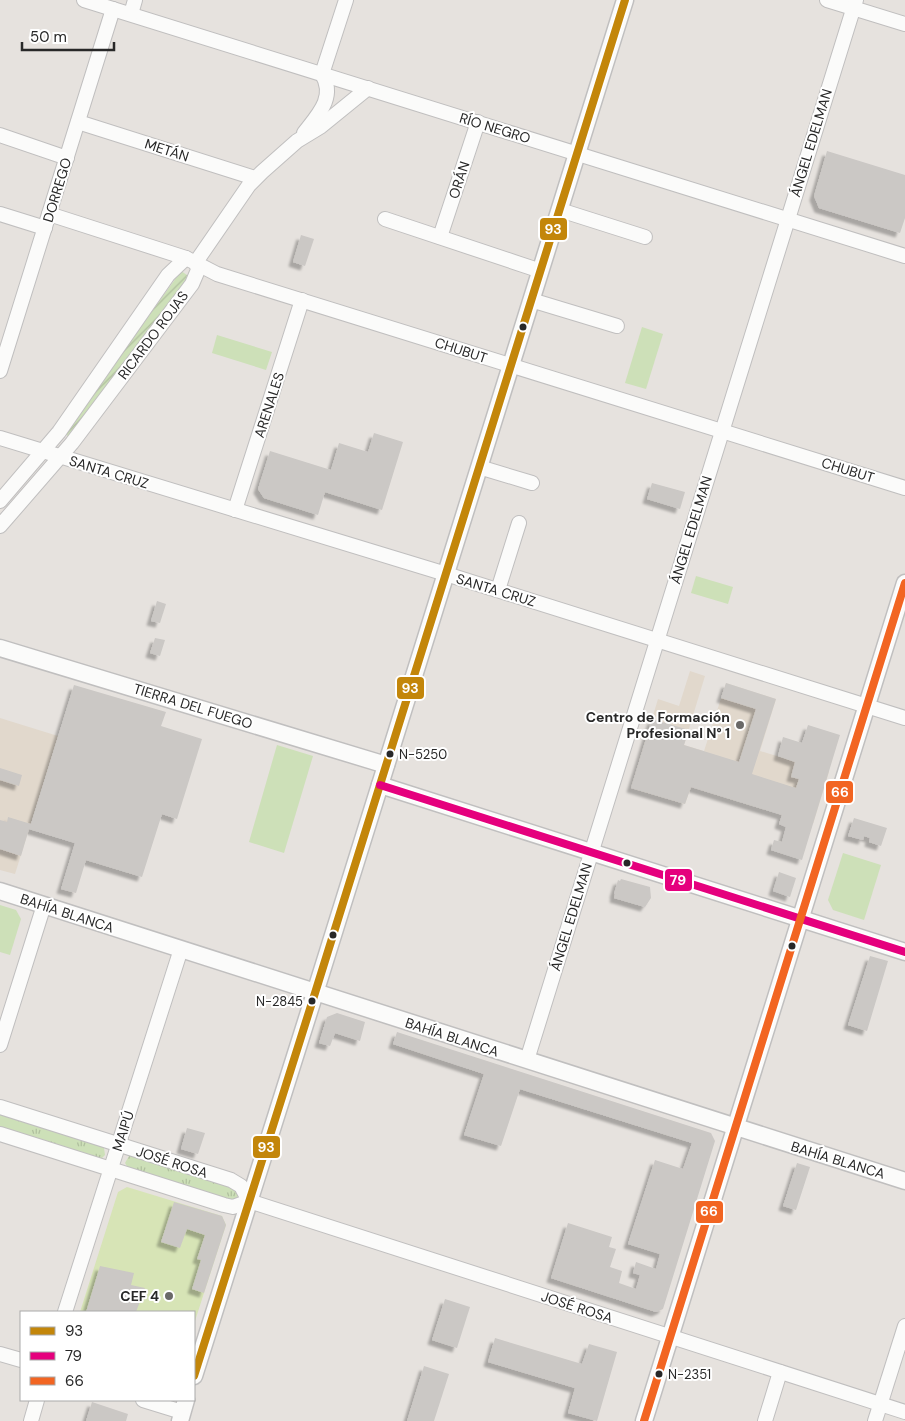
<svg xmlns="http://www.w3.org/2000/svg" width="905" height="1421" font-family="'DM Sans',sans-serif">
  <defs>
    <pattern id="park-tufts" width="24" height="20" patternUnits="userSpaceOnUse" patternTransform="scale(1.25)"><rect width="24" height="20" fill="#cde0b8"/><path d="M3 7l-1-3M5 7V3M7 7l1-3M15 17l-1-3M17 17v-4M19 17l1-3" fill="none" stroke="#b0c09e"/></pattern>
    <pattern id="garden-furrows" width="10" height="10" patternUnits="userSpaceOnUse" patternTransform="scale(1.25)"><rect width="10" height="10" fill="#cde0b8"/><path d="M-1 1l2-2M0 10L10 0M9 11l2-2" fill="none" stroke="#b0c09e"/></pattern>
    <filter id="shadow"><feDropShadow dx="-4.5" dy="4.5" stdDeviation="1" flood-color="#0004"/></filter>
  </defs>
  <rect width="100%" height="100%" fill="#e6e2de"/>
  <g fill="#e1d8cc">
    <path d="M690 671 705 676 684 745 704 751 726 683 776 699 760 751 829 772 813 824 691 787 685 804 631 788 658 699 679 706Z"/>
    <path d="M0 718 58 736 15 874 0 870Z"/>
  </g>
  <g fill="#cde0b8">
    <path d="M642 327 663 334 646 389 625 383Z"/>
    <path d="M217 335 272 352 266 370 212 353Z"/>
    <path d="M696 576 733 587 728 604 691 593Z"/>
    <path d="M277 745 313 756 284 853 249 842Z"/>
    <path d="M843 853 881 865 864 920 833 910 828 900Z"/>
    <path d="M0 905 16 910 21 919 10 955 0 952Z"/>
  </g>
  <g fill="url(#park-tufts)">
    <path d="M0 1114 101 1146 104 1148 105 1155 101 1159 0 1128Z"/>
    <path d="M129 1156H133L233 1188 238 1192V1196L233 1201 128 1168 125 1163Z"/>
  </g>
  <path fill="url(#garden-furrows)" d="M181 271 187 275 186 280 71 434 67 436 66 431Z"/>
  <path fill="#d7e4b6" d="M127 1187 222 1216 226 1225 194 1324V1312H80L118 1192Z"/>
  <g fill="#cbc8c5" filter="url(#shadow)">
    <path d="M827 151 905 175V218L900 233 819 208 814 196Z"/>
    <path d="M301 235 314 239 305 266 293 262Z"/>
    <path d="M374 433 403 442 382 510 325 492 318 515 264 498 258 489 270 451 331 470 339 443 368 452Z"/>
    <path d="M652 483 685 492 680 509 647 499Z"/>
    <path d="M157 601 166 604 160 623 151 621Z"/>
    <path d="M155 638 165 640 160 656 150 653Z"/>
    <path d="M726 683 776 699 752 774 796 788 799 779 791 777 795 762 778 756 783 737 802 743 808 725 840 735 802 860 771 850 774 840 782 842 786 827 779 824 782 815 691 787 685 804 631 788 652 719 689 730 684 745 739 762 756 709 721 698Z"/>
    <path d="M74 685 166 712 161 726 202 739 177 819 162 814 142 877 86 860 76 893 61 889 75 843 29 829 21 856 0 849V820L7 822 8 817 31 824Z"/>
    <path d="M0 768 22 775 19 786 0 780Z"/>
    <path d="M854 818 887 828 881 846 869 842 870 838 864 836 863 840 848 836Z"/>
    <path d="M779 872 796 878 790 897 773 891Z"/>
    <path d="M621 879 650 887 651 898 645 907 614 898 615 894H614L618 880 620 881Z"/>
    <path d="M870 956 888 961 867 1031 848 1025Z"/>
    <path d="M337 1013 365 1022 360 1041 335 1033 330 1046 319 1043 327 1017Z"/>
    <path d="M397 1032 711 1133 715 1141 663 1309 656 1312 551 1278 568 1223 612 1237 609 1247 616 1249 610 1267 622 1271 619 1283 636 1289 640 1275 633 1273 636 1262 656 1269 660 1254 628 1244 655 1160 683 1169 692 1143 520 1089 501 1146 464 1135 484 1074 393 1044Z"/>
    <path d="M187 1128 205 1133 198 1154 181 1149Z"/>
    <path d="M797 1163 810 1167 796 1210 783 1206Z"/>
    <path d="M174 1202 222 1216 226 1225 204 1293 192 1289 201 1260 197 1259 205 1235 187 1229 180 1248 161 1242Z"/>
    <path d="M100 1266 134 1273 131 1285 145 1288 136 1312H86Z"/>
    <path d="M445 1299 470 1307 457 1348 432 1340Z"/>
    <path d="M495 1338 582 1364 589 1344 617 1352 597 1421 568 1413 575 1388 488 1362Z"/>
    <path d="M424 1366 449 1374 434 1421H407Z"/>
    <path d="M92 1402 128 1414 126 1421H86Z"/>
  </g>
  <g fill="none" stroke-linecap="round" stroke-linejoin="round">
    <g stroke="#c0bfbf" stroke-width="16">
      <g id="minor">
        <path d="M84 0 905 256"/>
        <path d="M827 0 905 24"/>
        <path d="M131 14 135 0"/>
        <path d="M322 74 346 0"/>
        <path d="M78 122 255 178"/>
        <path d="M304 133C318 115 336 97 322 74"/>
        <path d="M0 135 67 158"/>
        <path d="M560 210 645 237"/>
        <path d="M0 214 45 228"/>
        <path d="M49 214 186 258 217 274 905 488"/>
        <path d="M385 219 541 271"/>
        <path d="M440 237 478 122"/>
        <path d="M531 300 617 326"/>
        <path d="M0 371 113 9"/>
        <path d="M0 438 446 574 905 718"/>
        <path d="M479 467 532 483"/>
        <path d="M0 501 59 432 168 275 186 258"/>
        <path d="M235 510 302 300"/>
        <path d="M0 526 72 443 192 284 198 270 196 262 249 185 262 172 297 141 320 127 368 88"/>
        <path d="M498 590 519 523"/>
        <path d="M0 1045 44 905"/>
        <path d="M527 1060 856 0"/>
        <path d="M0 1107 231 1180 241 1186 249 1201"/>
        <path d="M0 1134 224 1205 233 1207 249 1201 905 1412"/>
        <path d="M65 1312 181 949"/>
        <path d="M0 1354 21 1360"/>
        <path d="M143 1400 182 1412"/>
        <path d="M31 1421 37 1400"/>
        <path d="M765 1421 780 1372"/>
        <path d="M875 1421 905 1326"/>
      </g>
    </g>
    <g stroke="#c0bfbf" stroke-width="19">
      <g id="tertiary">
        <path d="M0 648 386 765"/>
        <path d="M380 785 905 952"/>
        <path d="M0 891 905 1181"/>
        <path d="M194 1376 315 993 625 0"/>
        <path d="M180 1421 186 1400"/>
        <path d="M644 1421 905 583"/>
      </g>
    </g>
    <use href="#minor" stroke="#fbfbfa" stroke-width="14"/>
    <use href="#tertiary" stroke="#fbfbfa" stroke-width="16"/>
    <g stroke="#fff" stroke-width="11">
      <path id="bus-1" d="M194 1376 315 993 625 0"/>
    </g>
    <g stroke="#fff" stroke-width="11">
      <path id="bus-2" d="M380 785 905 952"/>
    </g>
    <g stroke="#fff" stroke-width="11">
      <path id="bus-3" d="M644 1421 905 583"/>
    </g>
    <use href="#bus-1" stroke="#c3860a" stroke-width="8"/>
    <use href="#bus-2" stroke="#e5007d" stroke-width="8"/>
    <use href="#bus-3" stroke="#f26522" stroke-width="8"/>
  </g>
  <g fill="#282828" stroke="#fff" stroke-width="2">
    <circle cx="523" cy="327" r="4.5"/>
    <circle cx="390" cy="754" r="4.5"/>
    <circle cx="627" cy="863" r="4.5"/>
    <circle cx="333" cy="935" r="4.5"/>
    <circle cx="792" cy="946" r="4.5"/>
    <circle cx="312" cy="1001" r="4.5"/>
    <circle cx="659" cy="1374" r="4.5"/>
  </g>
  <g fill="#6a6968" stroke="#fff" stroke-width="2">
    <circle cx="740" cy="725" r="5"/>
    <circle cx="169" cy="1296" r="5"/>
  </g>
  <g text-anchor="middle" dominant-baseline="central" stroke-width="4" stroke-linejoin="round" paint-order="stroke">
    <g font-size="13" fill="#282828" stroke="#fff" text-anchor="start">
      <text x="399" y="754">N-5250</text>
      <text x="303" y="1001" text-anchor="end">N-2845</text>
      <text x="668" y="1374">N-2351</text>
    </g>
    <g font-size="14" fill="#282828" stroke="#fff">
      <text transform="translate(495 128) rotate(17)">RÍO NEGRO</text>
      <text transform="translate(811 143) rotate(-73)">ÁNGEL EDELMAN</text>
      <text transform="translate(167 150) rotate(18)">METÁN</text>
      <text transform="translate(459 180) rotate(-72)">ORÁN</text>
      <text transform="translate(57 190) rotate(-73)">DORREGO</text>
      <text transform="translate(153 335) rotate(-53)">RICARDO ROJAS</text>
      <text transform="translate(461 350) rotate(18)">CHUBUT</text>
      <text transform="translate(269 405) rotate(-72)">ARENALES</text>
      <text transform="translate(848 470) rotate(17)">CHUBUT</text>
      <text transform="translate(109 472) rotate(17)">SANTA CRUZ</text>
      <text transform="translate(691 530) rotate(-73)">ÁNGEL EDELMAN</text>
      <text transform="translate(496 590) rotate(17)">SANTA CRUZ</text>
      <text transform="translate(193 706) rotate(17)">TIERRA DEL FUEGO</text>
      <text transform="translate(67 913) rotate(18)">BAHÍA BLANCA</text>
      <text transform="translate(571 917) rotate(-73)">ÁNGEL EDELMAN</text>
      <text transform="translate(452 1037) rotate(18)">BAHÍA BLANCA</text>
      <text transform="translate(123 1131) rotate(-72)">MAIPÚ</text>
      <text transform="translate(838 1160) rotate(17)">BAHÍA BLANCA</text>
      <text transform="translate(172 1162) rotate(18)">JOSÉ ROSA</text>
      <text transform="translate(577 1307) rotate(18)">JOSÉ ROSA</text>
    </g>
    <g font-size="14" font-weight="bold" fill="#282828" stroke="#fff" text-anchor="end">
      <text x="730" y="717">Centro de Formación<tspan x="730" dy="16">Profesional N° 1</tspan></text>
      <text x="159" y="1296">CEF 4</text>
    </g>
  </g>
  <g stroke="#fff" stroke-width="2">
    <rect x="539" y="217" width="29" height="24" rx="5" fill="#c3860a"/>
    <rect x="396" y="676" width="29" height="24" rx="5" fill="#c3860a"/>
    <rect x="825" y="780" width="29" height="24" rx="5" fill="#f26522"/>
    <rect x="664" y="868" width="29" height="24" rx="5" fill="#e5007d"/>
    <rect x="252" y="1135" width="29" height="24" rx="5" fill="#c3860a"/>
    <rect x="695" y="1200" width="29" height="24" rx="5" fill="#f26522"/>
  </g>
  <g font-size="14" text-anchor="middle" font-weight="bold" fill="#fff">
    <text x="553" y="234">93</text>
    <text x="410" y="693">93</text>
    <text x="840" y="797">66</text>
    <text x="678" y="885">79</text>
    <text x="266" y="1152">93</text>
    <text x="709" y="1216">66</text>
  </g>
  <rect x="20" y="1311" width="175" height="90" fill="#ffffff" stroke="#a9a9a9"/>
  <rect x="30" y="1327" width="25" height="8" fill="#c3860a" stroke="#a9a9a9"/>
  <text x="65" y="1336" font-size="15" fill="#282828">93</text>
  <rect x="30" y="1352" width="25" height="8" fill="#e5007d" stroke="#a9a9a9"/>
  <text x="65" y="1361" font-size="15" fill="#282828">79</text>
  <rect x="30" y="1377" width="25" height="8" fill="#f26522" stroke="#a9a9a9"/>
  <text x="65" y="1386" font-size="15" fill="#282828">66</text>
  <path d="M22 42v8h92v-8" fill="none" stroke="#282828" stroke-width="2.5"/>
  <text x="30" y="42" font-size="15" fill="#282828" stroke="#ffffff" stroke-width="4" paint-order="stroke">50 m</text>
</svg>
